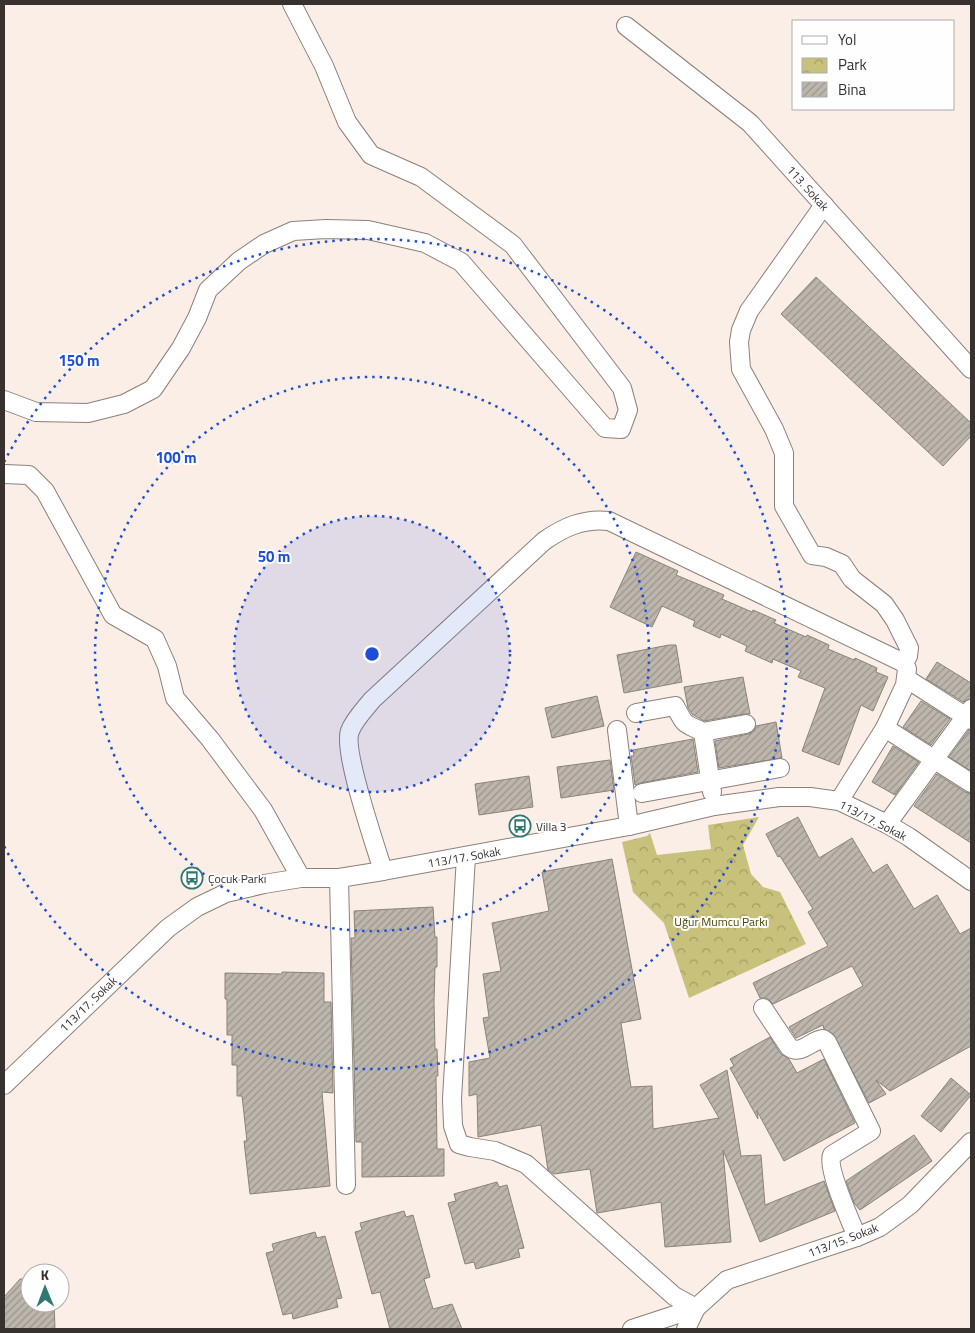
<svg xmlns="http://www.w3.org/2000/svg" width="975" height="1333" font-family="'Titillium Web',sans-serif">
  <defs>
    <pattern id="park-crowns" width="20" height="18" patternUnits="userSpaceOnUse" patternTransform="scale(1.25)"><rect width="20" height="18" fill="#c7c17b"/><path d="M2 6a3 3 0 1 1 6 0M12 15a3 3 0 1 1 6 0" fill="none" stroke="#a29d65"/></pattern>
    <pattern id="building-hatch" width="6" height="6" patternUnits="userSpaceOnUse" patternTransform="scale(1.25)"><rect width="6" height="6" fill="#bdb6ad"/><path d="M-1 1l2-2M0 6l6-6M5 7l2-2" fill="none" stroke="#9a958d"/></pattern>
  </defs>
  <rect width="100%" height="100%" fill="#faeee7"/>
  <path fill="url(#park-crowns)" d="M759 817 743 845 751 874 763 887 780 892 806 944 689 998 664 923 633 892 622 842 647 836 650 833 657 855 711 849 708 825Z"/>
  <g fill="url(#building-hatch)" stroke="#8a837a">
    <path d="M816 277 971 423V436L943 466 781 314Z"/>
    <path d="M636 552 678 571 676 575 724 595 722 599 752 612 753 610 776 620 774 623 806 637 807 635 829 645 828 649 854 660 855 658 877 668 876 672 888 677 873 711 861 705 839 765 802 751 825 688 798 677 801 671 773 659 772 663 745 651 747 646 721 634 720 638 693 626 695 621 662 606 652 627 610 607Z"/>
    <path d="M669 645H676L682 682 624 693 617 655Z"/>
    <path d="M937 662 971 683V699L963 702 926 679Z"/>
    <path d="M743 677 750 714H744L704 721 692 714 688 708 684 687Z"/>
    <path d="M597 696 604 726 552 738 545 708Z"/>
    <path d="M921 701 950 719 931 745 903 727Z"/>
    <path d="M776 722 782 758 719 768 715 741 748 734 753 732 756 726Z"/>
    <path d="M969 730 971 731V771L949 757Z"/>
    <path d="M693 739 698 772 640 783 635 785 631 756H634L633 750Z"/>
    <path d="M893 746 919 762 895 795 872 782Z"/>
    <path d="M610 760 614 790 561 798 557 767Z"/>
    <path d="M937 774 965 792 971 794V843L914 806Z"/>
    <path d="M529 776 533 807 479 815 475 784Z"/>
    <path d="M798 817 819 858 852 838 873 873 887 864 914 909 937 895 960 934 971 928V1046L890 1091 876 1080 886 1094 869 1103 833 1034 824 1029 823 1025 796 1038 789 1027 863 986 852 966 773 1004 767 998H760L753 983 828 946 808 912 813 909 780 856 778 857 766 834Z"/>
    <path d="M612 859 641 1019 621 1023 631 1087 652 1086 653 1129 719 1118 700 1085 727 1070 741 1156 761 1155 765 1205 824 1181 835 1211 760 1242 723 1150 731 1242 665 1247 661 1202 597 1213 590 1169 554 1174 548 1170 541 1125 478 1137 477 1094 469 1096V1062L490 1058 483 1018 489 1017 483 974 501 971 492 923 549 911 542 872Z"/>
    <path d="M433 907 435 937H437V967H435L434 1002 435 1049H437L438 1076H436L437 1149H444V1176L362 1177V1142H356L351 938H355L354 911Z"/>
    <path d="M282 972 324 973V1002H331L333 1093 322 1092 330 1186 250 1194 244 1141H247L242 1096H237V1065H232V1035H227V999H225V973L282 974Z"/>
    <path d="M770 1037 780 1053 789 1059 797 1073 824 1059 855 1123 784 1161 757 1111 758 1119 730 1068 734 1066 730 1059Z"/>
    <path d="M951 1078 971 1095 941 1132 921 1116Z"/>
    <path d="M914 1135 932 1161 860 1210 854 1203 846 1181Z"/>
    <path d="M497 1182 499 1187 507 1185 524 1248 518 1249 520 1257 476 1269 474 1262 465 1264 448 1203 456 1201 454 1194Z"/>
    <path d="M404 1211 406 1217 413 1215 430 1277 424 1279 433 1309 452 1304 462 1329H390L380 1292 372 1294 355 1232 362 1230 360 1223Z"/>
    <path d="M315 1232 317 1238 325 1236 342 1298 336 1299 338 1307 293 1319 292 1313 283 1315 266 1253 274 1251 272 1244Z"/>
    <path d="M20 1279H30V1303H54L55 1329H4V1297Z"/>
  </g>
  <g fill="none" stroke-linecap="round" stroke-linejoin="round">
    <g stroke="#8b807a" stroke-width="20">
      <g id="street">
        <path d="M626 26 750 123 971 369"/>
        <path d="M824 205 749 311 741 330 739 342 741 369 774 429 784 453V506L812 555 826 557 842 564 852 579 884 604 895 620 909 648 908 656 904 663"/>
        <path d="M4 400 36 412 88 413 124 404 153 389 181 348 197 318 208 290 239 261 264 244 293 231 326 229 368 230 425 243 461 262 605 428 621 429 628 410 622 388 513 245 421 177 371 155 347 122 324 66 292 4"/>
        <path d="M4 474 29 475 45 491 113 615 155 639 167 666 175 698 210 739 263 810 301 878"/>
        <path d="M907 679 971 720"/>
        <path d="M636 713 675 706C686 727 683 722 703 732"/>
        <path d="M885 728 971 783"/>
        <path d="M617 730 629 826"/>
        <path d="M712 792 703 732 746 724"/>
        <path d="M642 793 780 768"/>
        <path d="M887 824 971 709"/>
        <path d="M466 856 452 1099 453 1126 459 1144 470 1147 495 1151 526 1164 674 1296 696 1308"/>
        <path d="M383 871C376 847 342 750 350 731 354 720 365 709 372 700L544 541C564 527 584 518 609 521L904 663 907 669 905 685 885 728 839 801"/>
        <path d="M339 878 346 1185"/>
        <path d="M763 1008 789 1047C801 1056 811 1040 823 1039L827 1042 871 1131 832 1155C826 1167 851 1222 857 1237"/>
        <path d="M4 1085 168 928 197 907 226 893 264 884 301 878H339L383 871 629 826 714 806 779 797H810L839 801 887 824 909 837 971 881"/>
        <path d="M632 1329 696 1308 727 1280 857 1237 880 1227 910 1205 971 1142"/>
        <path d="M686 1329 696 1308"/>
      </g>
    </g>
    <use href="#street" stroke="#fff" stroke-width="18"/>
  </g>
  <circle cx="372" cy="654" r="138" fill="#1d4ed8" fill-opacity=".12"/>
  <g fill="none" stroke="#1d4ed8" stroke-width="2.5" stroke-dasharray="2.5 5">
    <circle cx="372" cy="654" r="138"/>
    <circle cx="372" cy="654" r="277"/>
    <path d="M4 462A415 415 0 1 1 4 846"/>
  </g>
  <defs>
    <g id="bus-ring" transform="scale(1.125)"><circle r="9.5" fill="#fefefe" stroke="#307870" stroke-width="1.5"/><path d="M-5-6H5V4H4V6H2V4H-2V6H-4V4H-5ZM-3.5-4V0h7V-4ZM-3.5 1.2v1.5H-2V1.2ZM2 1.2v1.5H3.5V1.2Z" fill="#307870"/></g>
  </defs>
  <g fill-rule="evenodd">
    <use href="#bus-ring" x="520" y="826"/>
    <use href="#bus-ring" x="192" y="878"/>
  </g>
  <g text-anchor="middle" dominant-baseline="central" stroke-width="4" stroke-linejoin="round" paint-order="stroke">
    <g font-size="12" fill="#373230" stroke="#fefefe">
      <text transform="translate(808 188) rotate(48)">113. Sokak</text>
      <text transform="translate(873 820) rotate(27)">113/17. Sokak</text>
      <text transform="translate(464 857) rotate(-10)">113/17. Sokak</text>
      <text transform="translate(88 1004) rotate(-44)">113/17. Sokak</text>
      <text transform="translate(843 1240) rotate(-21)">113/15. Sokak</text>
    </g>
    <g font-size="12" fill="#373230" stroke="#fefefe" text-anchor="start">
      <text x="536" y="826">Villa 3</text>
      <text x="208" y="878">Çocuk Parkı</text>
    </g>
    <g font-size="12" fill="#4d4809" stroke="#fefefe">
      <text x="721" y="921">Uğur Mumcu Parkı</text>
    </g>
  </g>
  <circle cx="372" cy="654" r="8" fill="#1d4ed8" stroke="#fefefe" stroke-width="2.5"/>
  <g font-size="15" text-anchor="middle" font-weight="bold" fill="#1d4ed8" stroke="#fefefe" stroke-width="4" stroke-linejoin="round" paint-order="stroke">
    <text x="79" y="366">150 m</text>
    <text x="176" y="463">100 m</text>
    <text x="274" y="562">50 m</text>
  </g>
  <rect width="975" height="1333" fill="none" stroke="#373230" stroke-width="10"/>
  <rect x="792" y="20" width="162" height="90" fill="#fefefe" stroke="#aeacac"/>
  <rect x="802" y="36" width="25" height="8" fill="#ffffff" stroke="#aeacac"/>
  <text x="838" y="45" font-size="15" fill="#373230">Yol</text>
  <rect x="802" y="58" width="25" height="15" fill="url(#park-crowns)" stroke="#aeacac"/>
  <text x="838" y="70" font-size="15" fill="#373230">Park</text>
  <rect x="802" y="82" width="25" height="15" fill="url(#building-hatch)" stroke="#aeacac"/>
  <text x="838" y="95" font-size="15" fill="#373230">Bina</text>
  <g transform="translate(45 1288) rotate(359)"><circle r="24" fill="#fefefe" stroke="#aeacac"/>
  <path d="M0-4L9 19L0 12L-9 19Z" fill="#307870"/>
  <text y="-8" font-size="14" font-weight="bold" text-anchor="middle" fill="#373230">K</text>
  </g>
</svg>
